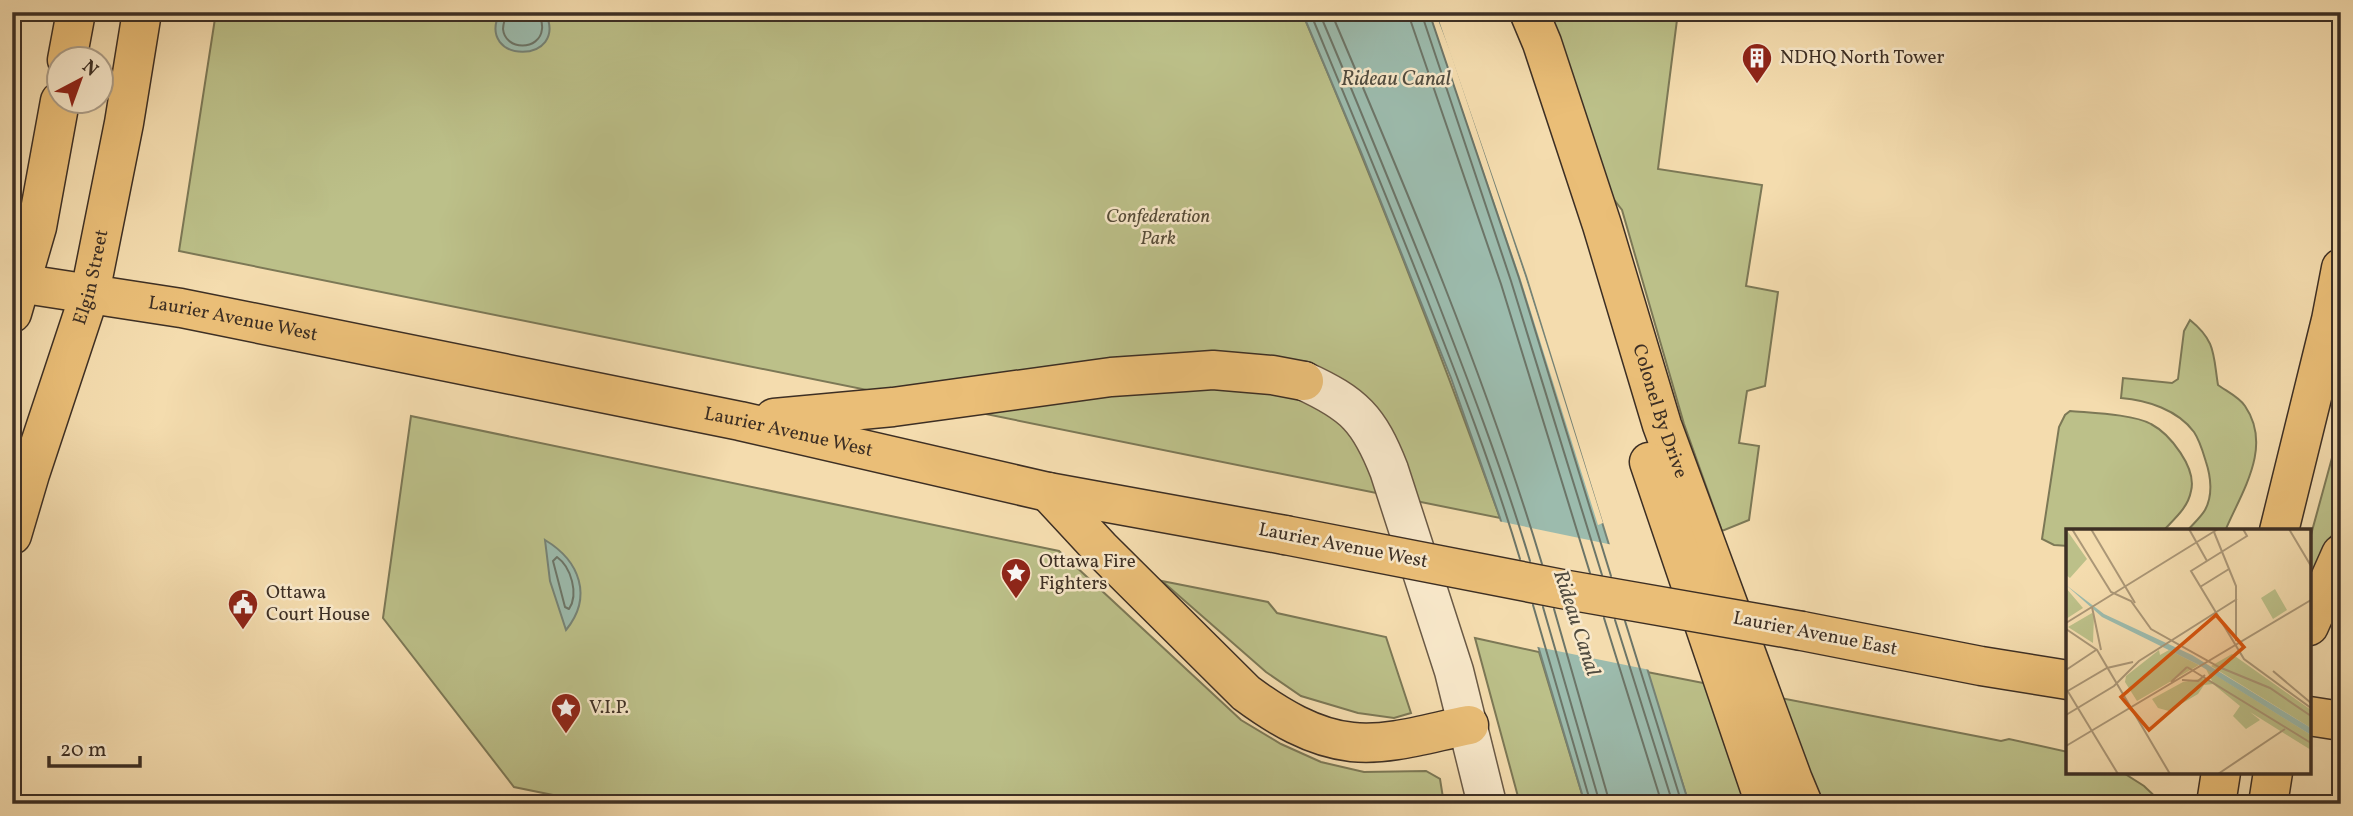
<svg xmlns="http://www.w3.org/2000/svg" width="2353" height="816" font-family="Vollkorn,serif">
  <rect width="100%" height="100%" fill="#f4dcae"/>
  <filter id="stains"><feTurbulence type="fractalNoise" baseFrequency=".00286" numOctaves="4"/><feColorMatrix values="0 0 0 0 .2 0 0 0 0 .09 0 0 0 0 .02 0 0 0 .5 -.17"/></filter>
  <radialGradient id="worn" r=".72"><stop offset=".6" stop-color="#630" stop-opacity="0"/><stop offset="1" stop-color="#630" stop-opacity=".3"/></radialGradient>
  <g fill="#bcc089" stroke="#7c7856" stroke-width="2">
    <path d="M216 12H1302C1373 179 1439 347 1500 518L179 251Z"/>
    <path d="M1542 12H1678L1658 169 1762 185 1746 286 1778 292 1765 386 1747 391 1739 443 1759 446 1749 520 1722 531 1684 424 1622 210 1605 188Z"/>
    <path d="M2190 320C2216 341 2213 354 2218 385 2226 391 2239 397 2245 406 2273 447 2242 491 2225 531H2187C2193 524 2201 517 2205 510 2213 496 2211 477 2206 462 2203 452 2200 441 2194 432 2178 410 2147 400 2121 398L2123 378 2172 383 2178 379 2184 331Z"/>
    <path d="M2070 411C2091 413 2133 414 2151 424 2170 434 2197 468 2191 491 2188 508 2174 519 2163 531H2068V546L2054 545 2042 539 2059 427 2065 415Z"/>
    <path d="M411 416 1059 551 1241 720 1281 744 1321 762 1364 772 1426 771 1440 779 1444 804H597L514 787 383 618Z"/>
    <path d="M2341 425V516L2309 584V542Z"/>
    <path d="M1162 581 1268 602 1277 613 1386 637 1411 713 1394 718 1358 713 1301 696 1266 672Z"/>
    <path d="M1475 638 1539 652 1585 804H1520Z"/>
    <path d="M1647 672 1986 738 2001 741 2009 739 2068 752V772H2122L2144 786 2163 804H1689Z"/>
  </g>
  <g fill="#9cbbad" stroke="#768376" stroke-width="2">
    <path d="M500 12H545C571 65 474 65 500 12Z"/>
    <path d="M1302 12H1435L1526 276 1689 804H1585L1500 518 1451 378 1361 152Z"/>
    <path d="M545 540C580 561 593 597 566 630L550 581Z"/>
  </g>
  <g fill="#f4dcae">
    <path d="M1429 12H1435L1450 51 1525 276 1603 523 1598 525 1520 277Z"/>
    <path d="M1498 521 1613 545 1650 670 1533 646Z"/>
  </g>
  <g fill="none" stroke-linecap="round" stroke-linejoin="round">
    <g stroke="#6c7568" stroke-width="2">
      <path d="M506 12C506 18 503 23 503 29 505 51 540 51 542 29 543 23 540 18 539 12"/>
      <path d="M1310 12C1349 106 1388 199 1425 294 1459 381 1493 469 1520 559"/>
      <path d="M1319 12C1358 103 1395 195 1432 287 1467 377 1502 468 1530 561"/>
      <path d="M1331 12C1408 193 1485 375 1542 564"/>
      <path d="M1410 12 1411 22 1501 284 1590 573"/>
      <path d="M1421 12 1511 281 1602 575"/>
      <path d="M1429 12 1519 278 1611 576"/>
      <path d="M557 557C571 567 579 594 569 609L565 607 553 561Z"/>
      <path d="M1533 605 1591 804"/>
      <path d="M1543 607 1600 804"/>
      <path d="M1554 609 1610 804"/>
      <path d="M1604 618 1662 804"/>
      <path d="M1615 620 1673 804"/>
      <path d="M1625 621 1682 804"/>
    </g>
    <g stroke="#6b5a46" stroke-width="41">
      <path id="minor" d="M1304 381C1354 404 1369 419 1389 470L1454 671 1487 804"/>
    </g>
    <g stroke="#3d2f24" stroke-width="41">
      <g id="major">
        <path id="s1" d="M1529 12 1542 43 1602 225 1662 425 1793 780 1803 804"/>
        <path d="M67 60 76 12"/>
        <path id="s2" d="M12 282 181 308 740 421 1048 492 1285 535"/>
        <path d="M12 313 37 227 60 101"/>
        <path d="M774 418 893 407 1111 377 1185 372 1213 370 1272 375 1304 381"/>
        <path d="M1649 462 1765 804"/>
        <path d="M1048 492 1100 548 1246 693C1277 716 1313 738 1352 742 1391 746 1432 732 1469 725"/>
        <path d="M2279 531 2331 320 2341 268"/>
        <path id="s3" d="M12 535 30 474 90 293 124 123 142 12"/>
        <path d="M2309 626 2341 554"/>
        <path d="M1802 631 1981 666 2068 680"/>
        <path d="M2309 716 2341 721"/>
        <path d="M2216 804 2221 772"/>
        <path d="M2268 804 2273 772"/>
      </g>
    </g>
    <use href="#minor" stroke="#f8e8ca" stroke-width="38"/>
    <use href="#major" stroke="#eabe77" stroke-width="38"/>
    <g stroke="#3d2f24" stroke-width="41" stroke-linecap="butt">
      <path id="major-bridge" d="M1285 535 1562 589 1802 631"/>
    </g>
    <use href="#major-bridge" stroke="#eabe77" stroke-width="38"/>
  </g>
  <defs>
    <g id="building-pin" transform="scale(1.575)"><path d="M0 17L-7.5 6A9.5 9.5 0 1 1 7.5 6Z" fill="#8f2418" stroke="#f8e8ca"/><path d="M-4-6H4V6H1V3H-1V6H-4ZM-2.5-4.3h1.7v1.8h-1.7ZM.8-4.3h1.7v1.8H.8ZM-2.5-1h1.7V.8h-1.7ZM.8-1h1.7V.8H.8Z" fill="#fff"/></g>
    <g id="sight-pin" transform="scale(1.575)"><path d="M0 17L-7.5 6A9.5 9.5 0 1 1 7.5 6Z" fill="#8f2418" stroke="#f8e8ca"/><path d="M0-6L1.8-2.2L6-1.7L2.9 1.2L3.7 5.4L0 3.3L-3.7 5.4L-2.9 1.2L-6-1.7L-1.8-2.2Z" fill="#fff"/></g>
    <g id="civic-pin" transform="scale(1.575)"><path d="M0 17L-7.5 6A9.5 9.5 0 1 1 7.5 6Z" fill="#8f2418" stroke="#f8e8ca"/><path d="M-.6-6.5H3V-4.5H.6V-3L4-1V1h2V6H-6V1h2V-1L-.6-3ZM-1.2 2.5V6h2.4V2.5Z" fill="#fff"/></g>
  </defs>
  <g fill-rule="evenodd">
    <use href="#building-pin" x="1757" y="58"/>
    <use href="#sight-pin" x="1016" y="573"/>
    <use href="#civic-pin" x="243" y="604"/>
    <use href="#sight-pin" x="566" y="708"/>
  </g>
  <g text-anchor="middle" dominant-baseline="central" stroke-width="5" stroke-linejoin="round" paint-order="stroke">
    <g font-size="19" fill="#3d2f24" stroke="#f8e8ca" text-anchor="start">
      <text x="1780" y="58">NDHQ North Tower</text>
      <text x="1039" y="562">Ottawa Fire<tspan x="1039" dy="22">Fighters</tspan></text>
      <text x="266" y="593">Ottawa<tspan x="266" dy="22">Court House</tspan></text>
      <text x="589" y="708">V.I.P.</text>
    </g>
    <g font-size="19" font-style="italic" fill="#564c38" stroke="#f8e8ca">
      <text x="1158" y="217">Confederation<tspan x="1158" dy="22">Park</tspan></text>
    </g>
    <g font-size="19" fill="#3d2f24" stroke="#f8e8ca">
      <text stroke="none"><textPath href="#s3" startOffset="270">Elgin Street</textPath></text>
      <text stroke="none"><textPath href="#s2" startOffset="224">Laurier Avenue West</textPath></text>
      <text stroke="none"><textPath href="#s1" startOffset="420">Colonel By Drive</textPath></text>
      <text stroke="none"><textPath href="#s2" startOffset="791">Laurier Avenue West</textPath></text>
      <text transform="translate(1343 546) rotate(11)">Laurier Avenue West</text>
      <text transform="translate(1815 634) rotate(11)">Laurier Avenue East</text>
    </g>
    <g font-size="21" font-style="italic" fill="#504b3f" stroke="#f8e8ca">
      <text x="1396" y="79">Rideau Canal</text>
      <text transform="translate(1576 623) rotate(72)">Rideau Canal</text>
    </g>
  </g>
  <g transform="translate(2066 529)">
    <rect width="245" height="245" fill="#f4dcae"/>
    <path d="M0 0 21 30 4 49 0 46ZM0 59 17 79 0 90ZM209 60 221 81 207 90 195 69ZM26 84 28 86 27 114 2 98ZM93 121 94 126 103 121 133 136 71 172 59 153 60 147ZM166 125 245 181V199L145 137ZM140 140 245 206V221L184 183 194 191 180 200 167 187 174 177 147 155 138 156 132 165 103 182 92 179 86 170 117 153 139 149 147 154Z" fill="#bcc089"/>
    <path d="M0 56 38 85 126 126 245 199V206L133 136 36 88Z" fill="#9cbbad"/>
    <path fill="none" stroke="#ab9777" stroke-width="2" d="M6 0 45 63 65 72 85 100 153 138 204 159 245 187M25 0 69 74M123 0 141 32M177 0 181 7 125 42 178 130 245 179M223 0 245 37M148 3 170 57V112M134 58 163 40M26 78 35 121M0 94 152 0M0 100 31 121 104 245M121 138 245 214M0 141 30 121M207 142 245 174M116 151 132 152 139 146M105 153 121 138M1 161 52 245M0 163 41 139 67 133M0 186 48 157 73 132 171 70M0 217 245 71M152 245 219 200"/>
    <path fill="#d7550e" fill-opacity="0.15" stroke="#d7550e" stroke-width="3.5" d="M150 86 178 118 83 201 55 168Z"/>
    <rect width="245" height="245" fill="none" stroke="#3d2f24" stroke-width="3.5"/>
  </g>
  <rect width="2353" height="816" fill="none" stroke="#f4dcae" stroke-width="42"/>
  <rect x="14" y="14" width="2325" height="788" fill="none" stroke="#3d2f24" stroke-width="3.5"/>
  <rect x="21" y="21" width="2311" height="774" fill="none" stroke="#3d2f24" stroke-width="2"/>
  <g transform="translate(80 80) rotate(41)"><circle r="33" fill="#f8e8ca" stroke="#ad9e88" stroke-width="2"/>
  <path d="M0-5L12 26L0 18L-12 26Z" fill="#8f2418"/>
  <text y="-10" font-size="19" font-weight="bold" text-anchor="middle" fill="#3d2f24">N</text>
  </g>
  <path d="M49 756v10h91v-10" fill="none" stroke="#3d2f24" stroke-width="3.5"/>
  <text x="60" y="756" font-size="21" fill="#3d2f24" stroke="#f8e8ca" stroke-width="5" paint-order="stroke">20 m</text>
  <rect width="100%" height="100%" filter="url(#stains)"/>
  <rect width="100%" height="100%" fill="url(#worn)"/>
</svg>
